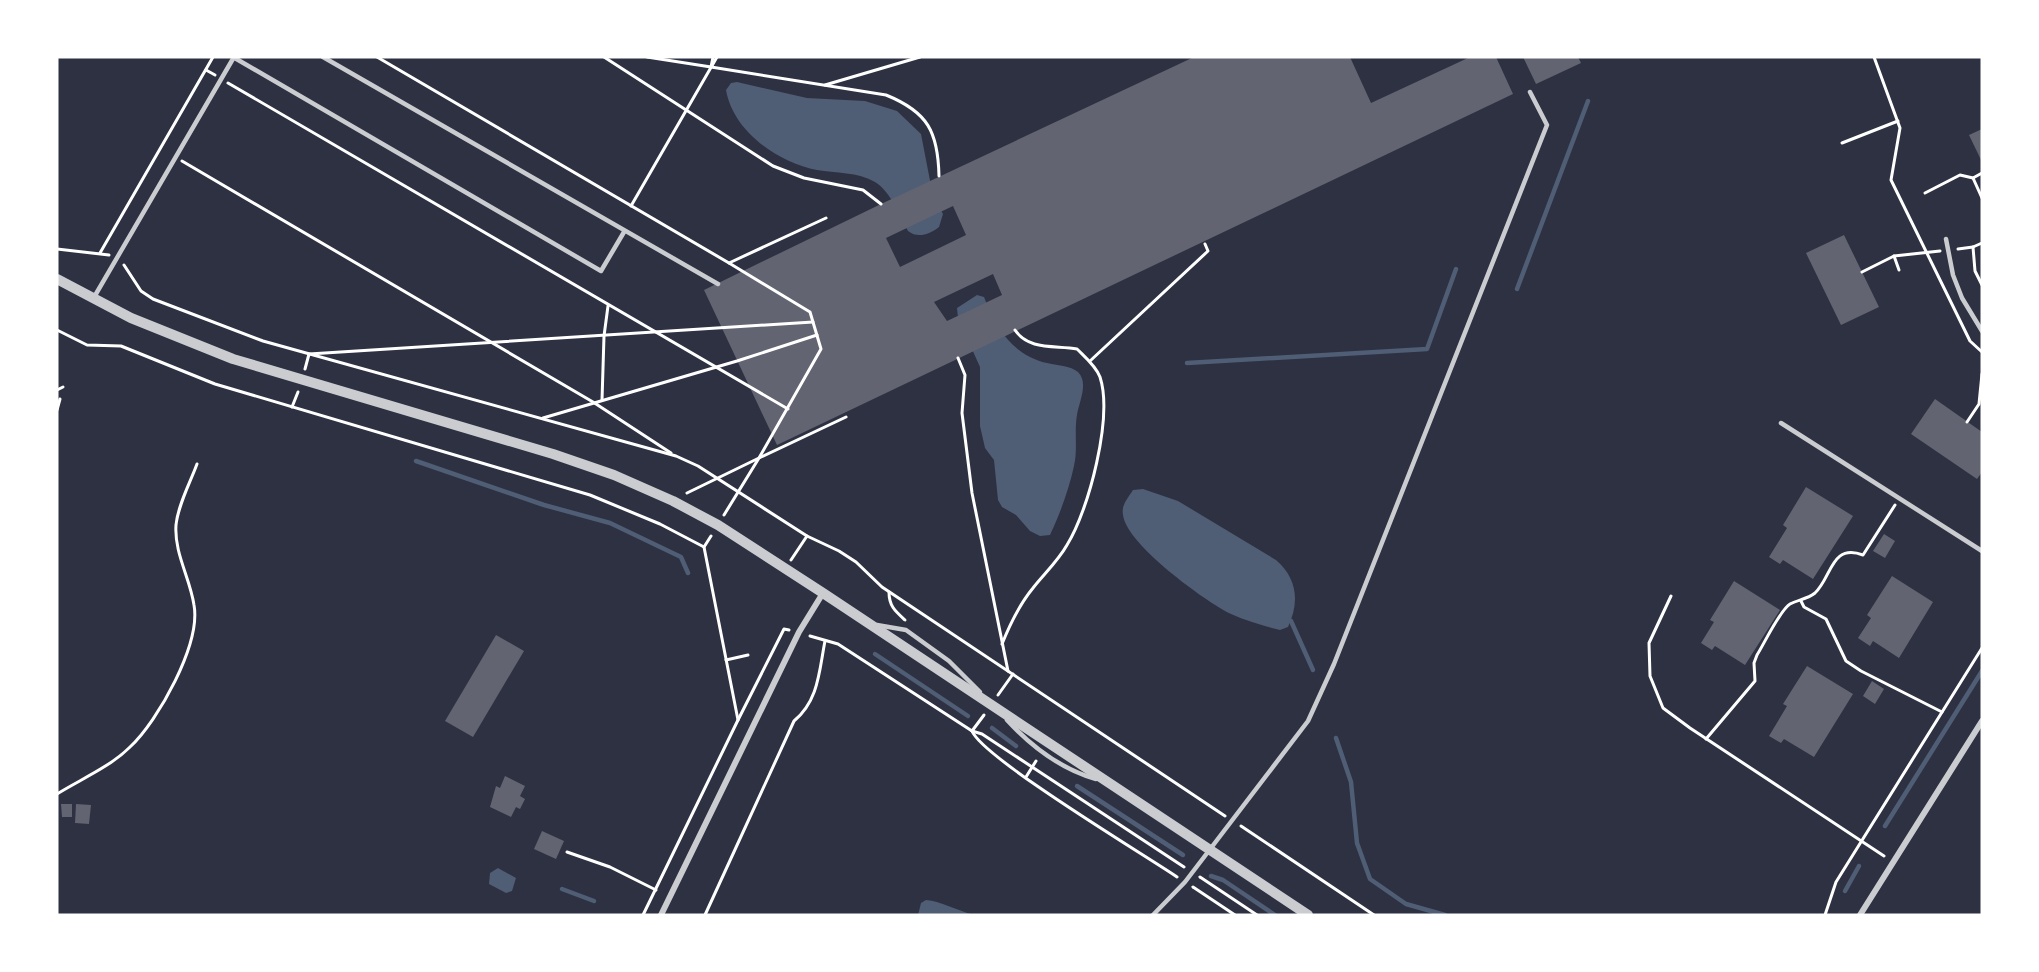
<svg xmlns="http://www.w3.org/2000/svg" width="2039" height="972" font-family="'Public Sans',sans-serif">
  <rect width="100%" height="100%" fill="#2d3142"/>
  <g fill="#4f5d75">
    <path d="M737 82 807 98 865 101 897 111 921 134 933 196 943 214 939 227C930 234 918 239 908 231 900 216 891 192 875 182 858 172 835 173 817 170 777 162 733 131 726 90L731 83Z"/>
    <path d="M977 295 984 297C996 329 1013 355 1047 363 1056 365 1071 366 1078 372 1089 383 1079 402 1077 415 1074 432 1078 449 1074 466 1069 489 1060 514 1050 535L1040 536 1030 531 1016 515 1002 507 998 500 994 460 985 448 980 426V367L958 318 957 308Z"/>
    <path d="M1143 489 1178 501 1276 560C1297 578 1300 602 1288 627L1280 630C1263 626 1247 621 1231 614 1206 602 1126 544 1123 515 1121 505 1128 498 1133 490Z"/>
    <path d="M498 868 516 878 512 891 506 893 489 884 490 873Z"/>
    <path d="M926 900C941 901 958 911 974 915H918L921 903Z"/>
  </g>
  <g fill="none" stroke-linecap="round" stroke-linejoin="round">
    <g stroke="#4f5d75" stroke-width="4.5">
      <path d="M1517 289 1588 101"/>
      <path d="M1187 363 1427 349 1456 269"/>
      <path d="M416 461 544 505 610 523 681 557 688 573"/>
      <path d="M1291 621 1313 670"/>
      <path d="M875 654 968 716"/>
      <path d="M992 728 1016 746"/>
      <path d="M1336 738 1351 782 1357 843 1370 879 1406 904 1445 915"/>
      <path d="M1077 786 1183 855"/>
      <path d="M1885 826 1982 671"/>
      <path d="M1211 876 1223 880 1275 915"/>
      <path d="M562 889 594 901"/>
      <path d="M1845 891 1859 866"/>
    </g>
  </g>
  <g fill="#626471" fill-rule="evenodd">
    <path d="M1194 57H1350L1371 103 1470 57H1496L1513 94 777 445 704 290 881 204ZM953 206 966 235 900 267 886 238ZM993 274 1002 295 947 321 934 302Z"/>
    <path d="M1523 57H1578L1581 63 1536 84Z"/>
    <path d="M1982 129V162L1969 135Z"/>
    <path d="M1844 235 1879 307 1841 325 1806 253Z"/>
    <path d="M1935 399 1982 432V472L1977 479 1911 434Z"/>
    <path d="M1806 487 1853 516 1813 579 1783 560 1780 564 1769 557 1787 528 1783 525Z"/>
    <path d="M1884 534 1895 541 1885 558 1873 551Z"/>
    <path d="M1892 576 1933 602 1899 658 1873 641 1870 646 1858 638 1871 618 1867 615Z"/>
    <path d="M1734 581 1780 610 1745 665 1715 646 1712 650 1701 643 1714 622 1710 620Z"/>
    <path d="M496 635 524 651 473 737 445 721Z"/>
    <path d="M1807 666 1853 694 1814 757 1784 739 1781 743 1769 736 1787 706 1783 704Z"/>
    <path d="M1872 681 1884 689 1875 704 1863 696Z"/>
    <path d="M505 776 525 786 520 796 525 799 520 809 516 807 511 817 490 807 496 786 500 788Z"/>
    <path d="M61 804H72V817H62Z"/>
    <path d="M76 804 91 805 89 824 75 823Z"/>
    <path d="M542 831 564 841 556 859 534 849Z"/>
  </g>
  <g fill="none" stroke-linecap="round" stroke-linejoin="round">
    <g stroke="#fff" stroke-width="3">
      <path d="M377 57 729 263"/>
      <path d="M604 57 773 166 804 178 863 190 881 204"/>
      <path d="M647 57 711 67 713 57"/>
      <path d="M1874 57 1900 128 1891 180 1970 341 1982 352"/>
      <path d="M711 67 886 95C928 112 938 132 939 176"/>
      <path d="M206 70 215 75"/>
      <path d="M228 83 788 409"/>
      <path d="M825 85 920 57"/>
      <path d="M1842 143 1898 121"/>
      <path d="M182 161 593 402 671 453"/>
      <path d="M1973 178 1982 198"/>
      <path d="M1925 193 1960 175 1973 178 1982 173"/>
      <path d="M631 206 717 57"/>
      <path d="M1973 247 1975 271 1982 285"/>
      <path d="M57 249 109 255"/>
      <path d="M1958 249 1973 247 1982 243"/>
      <path d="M100 253 213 57"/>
      <path d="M1894 256 1899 270"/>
      <path d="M124 265 141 291 153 299 263 341 676 456 698 466 807 536 839 551 856 562 882 587 1225 816"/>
      <path d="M1862 272 1894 256 1940 251"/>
      <path d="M57 330 87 345 121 346 215 384 590 495 660 524 704 547"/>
      <path d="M958 358 965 375 962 413 972 493 1008 671"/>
      <path d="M1090 361 1208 251 1205 244"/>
      <path d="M305 369 309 354 813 322"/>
      <path d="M57 390 63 387"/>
      <path d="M602 400 604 336 608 306"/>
      <path d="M292 407 298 392"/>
      <path d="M57 410 60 399"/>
      <path d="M543 418 737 361 817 335"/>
      <path d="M1967 422 1979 404 1982 374"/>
      <path d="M687 493 759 458 821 349 810 312 729 263 826 218"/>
      <path d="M724 515 759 458 846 417"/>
      <path d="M791 560 807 536"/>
      <path d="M889 592C889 606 895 611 905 620"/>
      <path d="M1671 596 1649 643 1650 676 1663 708 1690 728 1884 856"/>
      <path d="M1801 601 1804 607 1826 619 1846 661 1861 671 1942 712"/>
      <path d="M810 636 838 644 972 731 984 715"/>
      <path d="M1002 644C1010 624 1019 605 1033 588 1044 574 1058 561 1067 545 1089 510 1113 417 1100 377 1096 366 1085 357 1077 349 1056 345 1029 351 1015 330"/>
      <path d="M726 660 748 655"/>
      <path d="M998 695 1013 674"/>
      <path d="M738 720 784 629 789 630"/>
      <path d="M972 731 982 734 1184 867"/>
      <path d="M972 731C983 758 1143 854 1177 877"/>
      <path d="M1706 739 1755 681 1754 663 1757 655C1764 644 1780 610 1790 604 1797 600 1808 599 1815 593 1832 577 1831 543 1863 555L1895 505"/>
      <path d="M1026 777 1036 761"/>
      <path d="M57 794C81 779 110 767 130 747 158 721 201 644 194 605 190 578 174 553 176 525 178 505 190 483 197 464"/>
      <path d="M1241 826 1374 915"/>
      <path d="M567 852 610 867 656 890"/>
      <path d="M1200 877 1257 915"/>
      <path d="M1193 887 1235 915"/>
      <path d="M643 915 738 720 704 547 711 536"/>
      <path d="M705 915 794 721C819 700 819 671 825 641"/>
      <path d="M1825 915 1836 882 1982 648"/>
    </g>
    <g stroke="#caccd0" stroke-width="4.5">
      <path d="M233 57 601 271 624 232"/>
      <path d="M323 57 718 284"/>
      <path d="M1946 239 1953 275 1962 298 1982 331"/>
      <path d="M93 299 234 57"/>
      <path d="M1781 423 1982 551"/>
      <path d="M877 625 906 630 949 661 980 692"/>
      <path d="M1007 720C1032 747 1060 769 1096 779"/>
      <path d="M1153 915 1185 882 1308 721 1334 664 1547 125 1530 92"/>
    </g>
    <g stroke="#caccd0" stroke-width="6">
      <path d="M661 915 799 632 823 593"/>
      <path d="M1860 915 1982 721"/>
    </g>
    <path stroke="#caccd0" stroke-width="10" d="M57 279 131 318 233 359 553 454 614 475 673 501 718 525 823 593 1308 915"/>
  </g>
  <rect width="2039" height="972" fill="none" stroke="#ffffff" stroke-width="117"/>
</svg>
